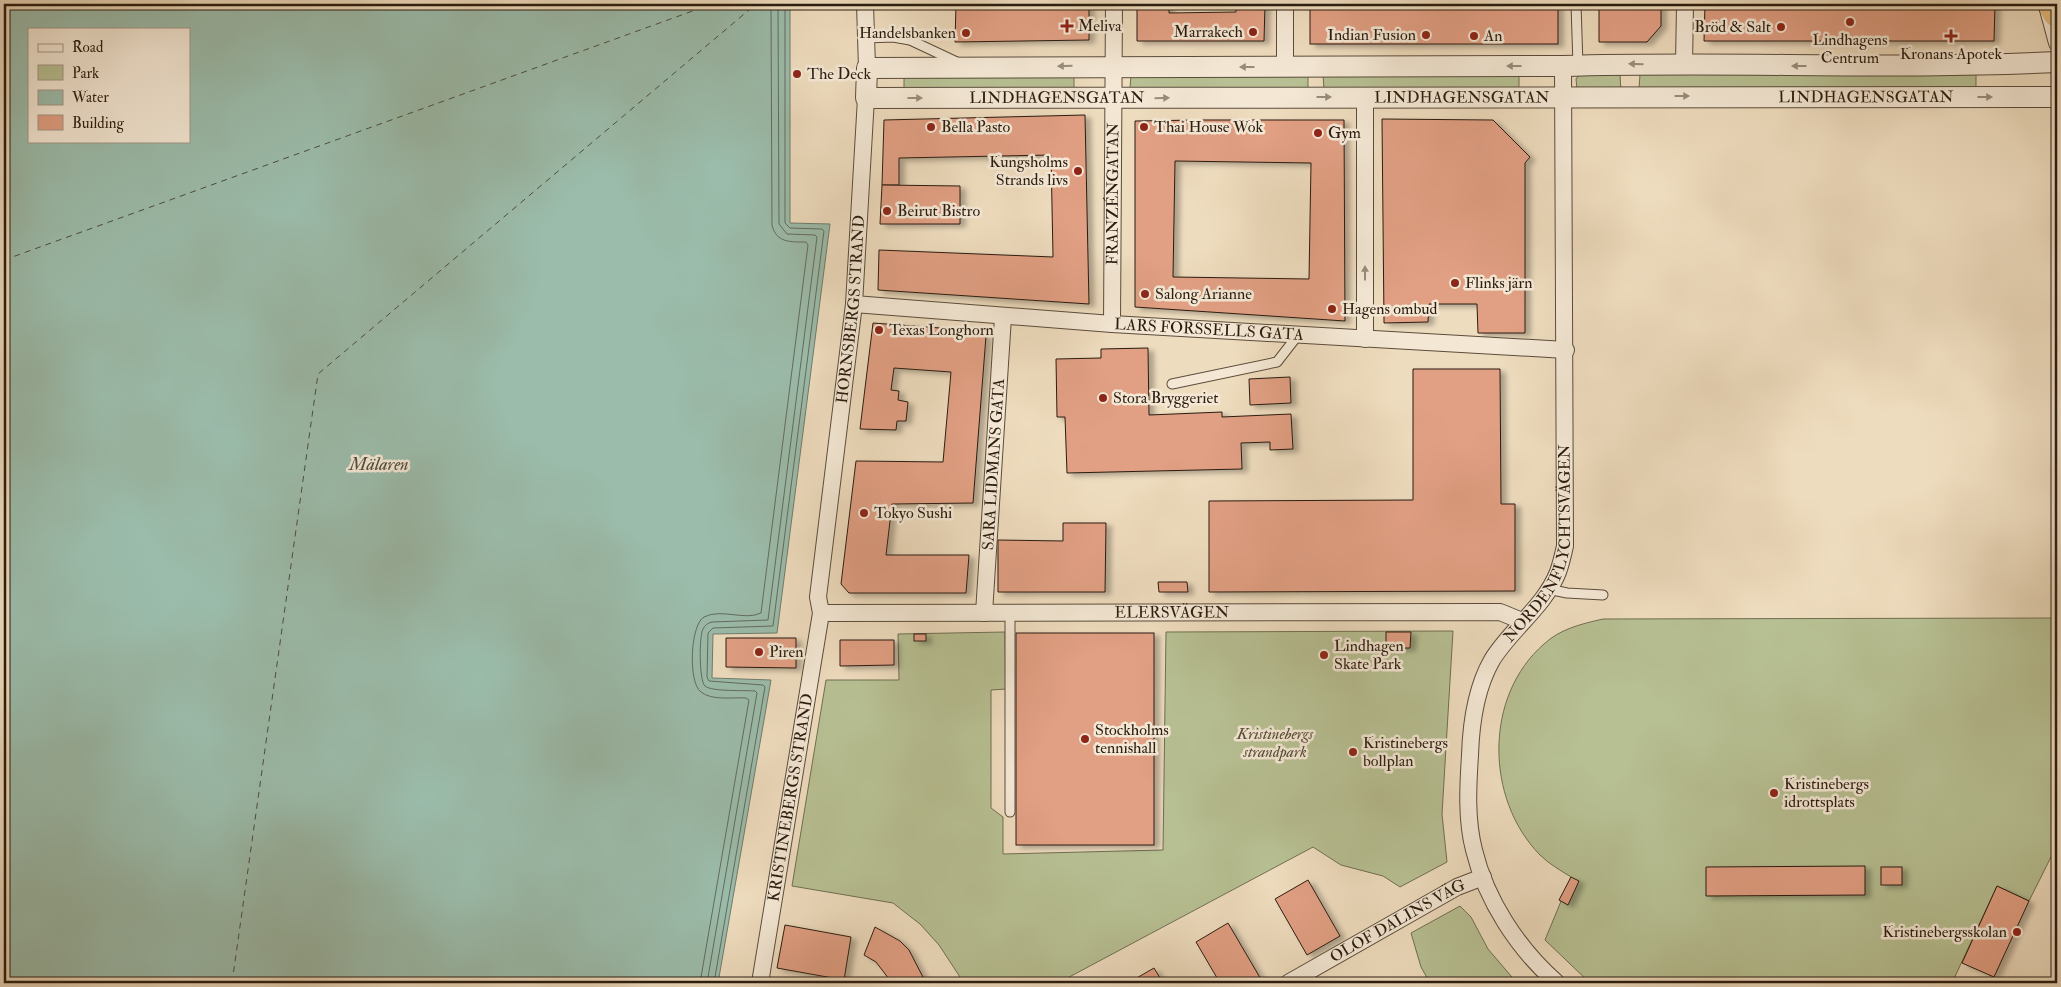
<svg xmlns="http://www.w3.org/2000/svg" width="2061" height="987" font-family="'IM FELL Double Pica',serif">
  <defs>
    <filter id="shadow"><feDropShadow dx="5.5" dy="3" stdDeviation="2.5" flood-color="#0004"/></filter>
  </defs>
  <rect width="100%" height="100%" fill="#eedcbe"/>
  <filter id="stains"><feTurbulence type="fractalNoise" baseFrequency=".004" numOctaves="4"/><feColorMatrix values="0 0 0 0 .2 0 0 0 0 .09 0 0 0 0 .02 0 0 0 .5 -.17"/></filter>
  <radialGradient id="worn" r=".72"><stop offset=".6" stop-color="#630" stop-opacity="0"/><stop offset="1" stop-color="#630" stop-opacity=".3"/></radialGradient>
  <g fill="#b7c093" stroke="#706e52">
    <path d="M1976 73V89H1639L1640 74Z"/>
    <path d="M1308 74V90L1132 89 1130 87 1131 76Z"/>
    <path d="M1323 74H1519V90H1324Z"/>
    <path d="M1620 74 1621 92 1577 89 1576 79 1579 75Z"/>
    <path d="M1074 75V90H904V76Z"/>
    <path d="M2057 618V845L2029 901 1997 886 1952 983H1590L1545 940 1571 877C1560 870 1549 864 1540 855 1485 799 1484 696 1544 644 1560 629 1581 624 1603 619Z"/>
    <path d="M1453 631 1442 814 1447 862 1400 887 1383 876 1341 865 1313 847 1058 983H960V977L939 945 920 924 893 903 792 886 826 680H899L898 634 1005 632 1006 689 991 690V808L1003 817V854L1163 850 1166 632Z"/>
    <path d="M1460 906 1471 917 1488 949 1517 983H1430L1421 967 1411 933Z"/>
  </g>
  <path fill="#9bbcab" stroke="#6e7c6d" fill-rule="evenodd" d="M4 4H790V223L830 224 777 633 713 634 712 678 771 680 718 983H4ZM29 29H189V141H29Z"/>
  <g fill="none" stroke-linecap="round" stroke-linejoin="round">
    <g stroke="#626c5e" stroke-width="1">
      <path d="M700 983 749 700 746 698C733 697 712 701 701 692 688 683 690 625 704 617 721 608 745 621 761 613L808 245 806 242C791 242 776 243 772 225L771 4"/>
      <path d="M707 983 757 693 755 691C745 690 712 692 705 686 699 681 699 636 703 629 705 625 708 623 712 622L768 620 817 237 815 235 787 234 779 224 778 4"/>
      <path d="M714 983 765 687 763 685 709 681 707 677 708 633 713 628 773 626 824 231 822 229 790 228 785 223V4"/>
    </g>
    <g stroke="#4c4c3e" stroke-width="1" stroke-dasharray="6 5" stroke-linecap="butt">
      <path d="M4 260 712 4"/>
      <path d="M232 983 318 374 756 4"/>
    </g>
  </g>
  <g fill="#e19f83" stroke="#2a1c10" fill-rule="evenodd" filter="url(#shadow)">
    <path d="M956 4H999V8H1060V4H1089V40L955 42Z"/>
    <path d="M1137 4H1169V13L1236 12V4H1265L1264 41H1137Z"/>
    <rect x="1310" y="4" width="248" height="40"/>
    <path d="M1599 4H1661V26L1647 42H1599Z"/>
    <path d="M1705 4H1995L1994 41H1704Z"/>
    <path d="M1085 115 1089 304 878 290 879 250 1053 257 1051 155 899 158V185H882L884 120Z"/>
    <path d="M1382 119 1493 120 1530 157 1525 163V333H1478L1477 304H1429L1428 322 1384 323Z"/>
    <path d="M1199 120H1344L1345 321 1135 307V121ZM1175 161 1311 163 1309 279 1173 277Z"/>
    <path d="M882 185 960 186V224H880Z"/>
    <path d="M873 323 981 331 986 336 973 503 892 504 886 555H969L966 593H849L841 584 856 461 943 462 951 372 894 368 891 390 899 391 898 400 908 402 906 421H897L896 430 860 429Z"/>
    <path d="M1148 348 1149 415 1222 412V417L1291 414 1293 449 1270 450V442L1241 443 1242 469 1067 473 1065 417H1057L1056 359 1101 358V349Z"/>
    <path d="M1413 369H1500L1501 504H1515V591L1209 592V501L1413 500Z"/>
    <path d="M1290 377 1291 403 1250 405 1249 379Z"/>
    <path d="M1063 523H1106L1105 592H998V540L1063 541Z"/>
    <path d="M1158 582H1187L1188 592H1159Z"/>
    <path d="M1386 632H1411L1410 648H1386Z"/>
    <rect x="1016" y="633" width="138" height="212"/>
    <rect x="914" y="634" width="12" height="7"/>
    <path d="M726 638H796V668L726 667Z"/>
    <path d="M840 640H894V665L840 666Z"/>
    <path d="M1865 866V895L1706 896V867Z"/>
    <rect x="1881" y="867" width="21" height="18"/>
    <path d="M1571 877 1579 881 1568 905 1559 900Z"/>
    <path d="M1308 880 1340 936 1307 955 1275 899Z"/>
    <path d="M1997 886 2029 901 1994 977 1962 963Z"/>
    <path d="M1228 923 1262 981 1258 983H1220L1196 942Z"/>
    <path d="M785 925 851 937 844 980 777 968Z"/>
    <path d="M875 927 900 941 909 950 926 983H892L876 962 864 955Z"/>
    <path d="M1154 968 1163 983H1128Z"/>
  </g>
  <g fill="none" stroke-linecap="round" stroke-linejoin="round">
    <g stroke="#5b4c3c" stroke-width="11">
      <g id="service">
        <path d="M1576 4 1578 66"/>
        <path d="M866 38 893 37 910 40 959 63"/>
        <path d="M1172 384 1277 362 1298 335"/>
        <path d="M1548 589 1567 593 1603 595"/>
        <path d="M1010 613V812"/>
      </g>
    </g>
    <g stroke="#5b4c3c" stroke-width="18">
      <g id="minor">
        <path d="M865 4 867 68"/>
        <path d="M2047 6 2057 43"/>
        <path d="M1684 66 1685 4"/>
        <path d="M1285 67V4"/>
        <path d="M1365 97V339"/>
        <path id="s1" d="M854 304 1112 324 1566 350"/>
        <path id="s2" d="M1112 324 1114 4"/>
        <path id="s3" d="M821 613 1500 612 1522 621"/>
        <path id="s4" d="M984 613 1003 317"/>
        <path id="s5" d="M760 983 821 613 818 597 854 304 866 98"/>
        <path id="s6" d="M1288 983 1457 887 1483 877"/>
        <path id="s7" d="M1557 983C1518 949 1486 900 1474 850 1466 819 1468 786 1470 755 1471 723 1476 688 1492 660 1511 629 1545 606 1558 572 1561 564 1563 555 1565 546L1563 66"/>
      </g>
    </g>
    <g stroke="#5b4c3c" stroke-width="22">
      <g id="tertiary">
        <path id="s8" d="M2057 62C1893 70 1728 61 1563 66L867 68 866 98 2057 97"/>
      </g>
    </g>
    <g stroke="#2a1c10" stroke-width="29">
      <path id="motorway" d="M2052 4 2057 13"/>
    </g>
    <use href="#service" stroke="#f4e8d5" stroke-width="9"/>
    <use href="#minor" stroke="#f4e8d5" stroke-width="16"/>
    <use href="#tertiary" stroke="#f4e8d5" stroke-width="20"/>
    <use href="#motorway" stroke="#e7be7f" stroke-width="28"/>
  </g>
  <defs><path id="oneway-solid" d="M-6-.8H1V-3.2L6.5 0L1 3.2V.8H-6Z" transform="scale(1.25)"/></defs>
  <g fill="#998c7c">
    <use href="#oneway-solid" transform="translate(1636 64) rotate(-179)"/>
    <use href="#oneway-solid" transform="translate(1065 66) rotate(179)"/>
    <use href="#oneway-solid" transform="translate(1514 66) rotate(180)"/>
    <use href="#oneway-solid" transform="translate(1799 66) rotate(-180)"/>
    <use href="#oneway-solid" transform="translate(1247 67) rotate(-180)"/>
    <use href="#oneway-solid" transform="translate(1682 96)"/>
    <use href="#oneway-solid" transform="translate(1324 97)"/>
    <use href="#oneway-solid" transform="translate(1985 97)"/>
    <use href="#oneway-solid" transform="translate(915 98)"/>
    <use href="#oneway-solid" transform="translate(1162 98) rotate(-1)"/>
    <use href="#oneway-solid" transform="translate(1365 273) rotate(-90)"/>
  </g>
  <g fill="#8f2418" stroke="#f4e8d5" stroke-width="2">
    <circle cx="1850" cy="22" r="5"/>
    <path d="M1064.5 18.5h5v5h5v5h-5v5h-5v-5h-5v-5h5z"/>
    <circle cx="1781" cy="27" r="5"/>
    <circle cx="1253" cy="32" r="5"/>
    <circle cx="966" cy="33" r="5"/>
    <circle cx="1426" cy="35" r="5"/>
    <circle cx="1474" cy="36" r="5"/>
    <path d="M1948.5 28.5h5v5h5v5h-5v5h-5v-5h-5v-5h5z"/>
    <circle cx="797" cy="74" r="5"/>
    <circle cx="931" cy="127" r="5"/>
    <circle cx="1144" cy="127" r="5"/>
    <circle cx="1318" cy="133" r="5"/>
    <circle cx="1078" cy="171" r="5"/>
    <circle cx="887" cy="211" r="5"/>
    <circle cx="1455" cy="283" r="5"/>
    <circle cx="1145" cy="294" r="5"/>
    <circle cx="1332" cy="309" r="5"/>
    <circle cx="879" cy="330" r="5"/>
    <circle cx="1103" cy="398" r="5"/>
    <circle cx="864" cy="513" r="5"/>
    <circle cx="759" cy="652" r="5"/>
    <circle cx="1324" cy="655" r="5"/>
    <circle cx="1085" cy="739" r="5"/>
    <circle cx="1353" cy="752" r="5"/>
    <circle cx="1774" cy="793" r="5"/>
    <circle cx="2017" cy="932" r="5"/>
  </g>
  <g text-anchor="middle" dominant-baseline="central" stroke-width="5" stroke-linejoin="round" paint-order="stroke">
    <g font-size="16" fill="#2a1c10" stroke="#f4e8d5" text-anchor="start">
      <text x="1078" y="26">Meliva</text>
      <text x="1771" y="27" text-anchor="end">Bröd &amp; Salt</text>
      <text x="1243" y="32" text-anchor="end">Marrakech</text>
      <text x="956" y="33" text-anchor="end">Handelsbanken</text>
      <text x="1416" y="35" text-anchor="end">Indian Fusion</text>
      <text x="1484" y="36">An</text>
      <text x="1850" y="40" text-anchor="middle">Lindhagens<tspan x="1850" dy="18">Centrum</tspan></text>
      <text x="1951" y="54" text-anchor="middle">Kronans Apotek</text>
      <text x="807" y="74">The Deck</text>
      <text x="941" y="127">Bella Pasto</text>
      <text x="1154" y="127">Thai House Wok</text>
      <text x="1328" y="133">Gym</text>
      <text x="1068" y="162" text-anchor="end">Kungsholms<tspan x="1068" dy="18">Strands livs</tspan></text>
      <text x="897" y="211">Beirut Bistro</text>
      <text x="1465" y="283">Flinks järn</text>
      <text x="1155" y="294">Salong Arianne</text>
      <text x="1342" y="309">Hagens ombud</text>
      <text x="889" y="330">Texas Longhorn</text>
      <text x="1113" y="398">Stora Bryggeriet</text>
      <text x="874" y="513">Tokyo Sushi</text>
      <text x="1334" y="646">Lindhagen<tspan x="1334" dy="18">Skate Park</tspan></text>
      <text x="769" y="652">Piren</text>
      <text x="1095" y="730">Stockholms<tspan x="1095" dy="18">tennishall</tspan></text>
      <text x="1363" y="743">Kristinebergs<tspan x="1363" dy="18">bollplan</tspan></text>
      <text x="1784" y="784">Kristinebergs<tspan x="1784" dy="18">idrottsplats</tspan></text>
      <text x="2007" y="932" text-anchor="end">Kristinebergsskolan</text>
    </g>
    <g font-size="16" fill="#2a1c10" stroke="#f4e8d5">
      <text stroke="none"><textPath href="#s8" startOffset="1816">LINDHAGENSGATAN</textPath></text>
      <text stroke="none"><textPath href="#s8" startOffset="2220">LINDHAGENSGATAN</textPath></text>
      <text stroke="none"><textPath href="#s8" startOffset="1411">LINDHAGENSGATAN</textPath></text>
      <text stroke="none"><textPath href="#s2" startOffset="130">FRANZÉNGATAN</textPath></text>
      <text stroke="none"><textPath href="#s5" startOffset="681">HORNSBERGS STRAND</textPath></text>
      <text stroke="none"><textPath href="#s1" startOffset="356">LARS FORSSELLS GATA</textPath></text>
      <text stroke="none"><textPath href="#s4" startOffset="149">SARA LIDMANS GATA</textPath></text>
      <text stroke="none"><textPath href="#s7" startOffset="485">NORDENFLYCHTSVÄGEN</textPath></text>
      <text stroke="none"><textPath href="#s3" startOffset="351">ELERSVÄGEN</textPath></text>
      <text stroke="none"><textPath href="#s5" startOffset="188">KRISTINEBERGS STRAND</textPath></text>
      <text stroke="none"><textPath href="#s6" startOffset="126">OLOF DALINS VÄG</textPath></text>
    </g>
    <g font-size="16" font-style="italic" fill="#544d37" stroke="#f4e8d5">
      <text x="1275" y="734">Kristinebergs<tspan x="1275" dy="18">strandpark</tspan></text>
    </g>
    <g font-size="18" font-style="italic" fill="#4c4c3e" stroke="#f4e8d5">
      <text x="379" y="464">Mälaren</text>
    </g>
  </g>
  <rect width="2061" height="987" fill="none" stroke="#eedcbe" stroke-width="20"/>
  <rect x="5" y="5" width="2051" height="977" fill="none" stroke="#2a1c10" stroke-width="2.5"/>
  <rect x="10" y="10" width="2041" height="967" fill="none" stroke="#2a1c10"/>
  <rect x="28" y="28" width="162" height="115" fill="#f4e8d5" stroke="#a39686"/>
  <rect x="38" y="44" width="25" height="8" fill="#f4e8d5" stroke="#a39686"/>
  <text x="72" y="52" font-size="15" fill="#2a1c10">Road</text>
  <rect x="38" y="65" width="25" height="15" fill="#b7c093" stroke="#a39686"/>
  <text x="72" y="78" font-size="15" fill="#2a1c10">Park</text>
  <rect x="38" y="90" width="25" height="15" fill="#9bbcab" stroke="#a39686"/>
  <text x="72" y="102" font-size="15" fill="#2a1c10">Water</text>
  <rect x="38" y="115" width="25" height="15" fill="#e19f83" stroke="#a39686"/>
  <text x="72" y="128" font-size="15" fill="#2a1c10">Building</text>
  <rect width="100%" height="100%" filter="url(#stains)"/>
  <rect width="100%" height="100%" fill="url(#worn)"/>
</svg>
